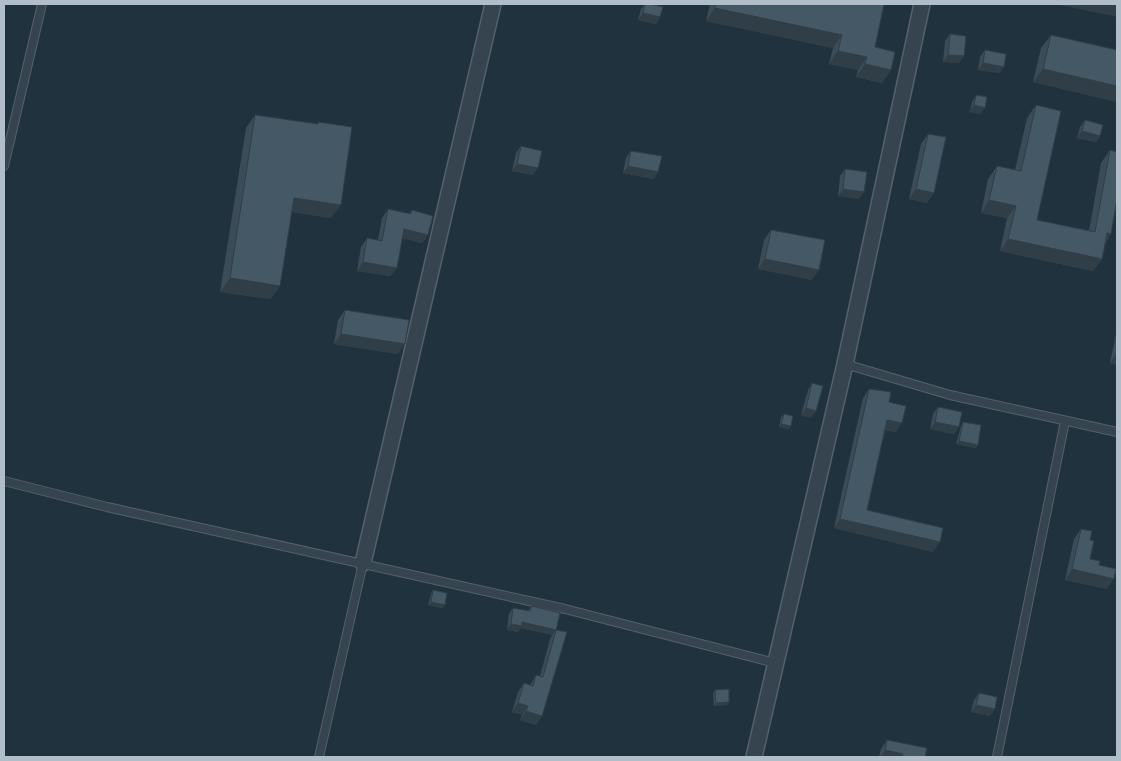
<svg xmlns="http://www.w3.org/2000/svg" width="1121" height="761" font-family="'Sofia Sans Condensed',sans-serif">
  <rect width="100%" height="100%" fill="#21323f"/>
  <g fill="none" stroke-linecap="round" stroke-linejoin="round">
    <g stroke="#54616d" stroke-width="10">
      <g id="lane">
        <path d="M4 166 42 4"/>
        <path d="M845 364 950 395 1117 432"/>
        <path d="M4 481 107 507 565 609 775 663"/>
        <path d="M319 757 363 563"/>
        <path d="M997 757 1065 421"/>
      </g>
    </g>
    <g stroke="#54616d" stroke-width="18">
      <g id="street">
        <path d="M363 563 493 4"/>
        <path d="M754 757 845 364 922 4"/>
      </g>
    </g>
    <use href="#lane" stroke="#36444f" stroke-width="8"/>
    <use href="#street" stroke="#36444f" stroke-width="15"/>
  </g>
  <g fill="#3b4c58">
    <path d="M645 4H650L660 17 656 24 638 20 641 9Z"/>
    <path d="M710 4H884L875 47 891 70 882 83 856 77 858 70 829 64 833 48 706 21Z"/>
    <path d="M950 34 959 63 943 62 945 41Z"/>
    <path d="M1051 35 1117 50V102L1033 82 1041 48Z"/>
    <path d="M985 50 1004 67 999 73 978 70 980 57Z"/>
    <path d="M976 95 980 114 970 112 972 102Z"/>
    <path d="M1036 105 1037 220 1089 231 1101 163 1110 150 1111 234 1106 242 1102 259 1093 271 1000 251 1007 218 981 213 988 179 997 166 1015 170 1027 118Z"/>
    <path d="M255 115 317 124 318 122 331 218 292 212 271 299 220 292 246 128Z"/>
    <path d="M1085 120 1100 136 1096 142 1077 138 1080 127Z"/>
    <path d="M928 134 927 203 909 199 921 144Z"/>
    <path d="M521 146 533 175 512 171 516 153Z"/>
    <path d="M631 151 654 179 623 173 626 158Z"/>
    <path d="M845 169 859 199 838 196 840 176Z"/>
    <path d="M388 209 409 214 412 210 428 235 422 243 402 238 391 276 357 271 361 247 367 238 378 240 382 218Z"/>
    <path d="M771 230 812 280 758 269 764 240Z"/>
    <path d="M345 310 398 354 334 344 338 320Z"/>
    <path d="M1117 329V365L1110 363Z"/>
    <path d="M812 383 811 418 801 415 808 390Z"/>
    <path d="M869 389 889 402 896 432 885 430 867 510 933 552 834 528 863 398Z"/>
    <path d="M938 407 959 427 954 434 930 429 933 414Z"/>
    <path d="M784 414 791 426 788 429 779 427 781 417Z"/>
    <path d="M963 422 978 445 975 448 956 444 961 426Z"/>
    <path d="M1081 529 1090 540V559L1099 565 1107 589 1065 580 1074 539Z"/>
    <path d="M433 590 442 608 428 605 431 594Z"/>
    <path d="M532 606 556 630 536 725 520 720 522 715 512 712 518 692 524 683 530 685 536 675 540 676 550 639 552 635 521 628 518 632 507 630 509 614 513 608 528 611Z"/>
    <path d="M715 690 729 702 727 705 714 706 713 694Z"/>
    <path d="M979 693 990 716 971 712 974 700Z"/>
    <path d="M887 740 925 757H879L881 749Z"/>
  </g>
  <g fill="#303e47">
    <path d="M1055 4H1117V17Z"/>
    <path d="M715 8 842 35 833 48 706 21Z"/>
    <path d="M643 13 660 17 656 24 638 20Z"/>
    <path d="M838 51 867 57 858 70 829 64Z"/>
    <path d="M948 55 964 56 959 63 943 62Z"/>
    <path d="M983 63 1004 67 999 73 978 70Z"/>
    <path d="M865 64 891 70 882 83 856 77Z"/>
    <path d="M1043 69 1117 86V102L1033 82Z"/>
    <path d="M974 105 985 108 980 114 970 112Z"/>
    <path d="M1082 131 1100 136 1096 142 1077 138Z"/>
    <path d="M517 164 538 168 533 175 512 171Z"/>
    <path d="M628 166 658 172 654 179 623 173Z"/>
    <path d="M843 189 864 192 859 199 838 196Z"/>
    <path d="M916 189 934 193 927 203 909 199Z"/>
    <path d="M294 198 341 205 331 218 285 211Z"/>
    <path d="M989 200 1016 206 1007 218 981 213Z"/>
    <path d="M404 229 428 235 422 243 398 237Z"/>
    <path d="M1107 233 1111 234 1102 246Z"/>
    <path d="M1008 239 1102 259 1093 271 1000 251Z"/>
    <path d="M765 259 819 270 812 280 758 269Z"/>
    <path d="M363 262 397 268 391 276 357 271Z"/>
    <path d="M230 278 280 286 271 299 220 292Z"/>
    <path d="M341 334 405 344 398 354 334 344Z"/>
    <path d="M1117 353V365L1110 363Z"/>
    <path d="M806 408 816 411 811 418 801 415Z"/>
    <path d="M887 420 902 423 896 432 881 429Z"/>
    <path d="M935 422 959 427 954 434 930 429Z"/>
    <path d="M781 424 791 426 788 429 779 427Z"/>
    <path d="M959 441 978 445 975 448 956 444Z"/>
    <path d="M840 519 940 542 933 552 834 528Z"/>
    <path d="M1072 569 1114 579 1107 589 1065 580Z"/>
    <path d="M431 602 445 605 442 608 428 605Z"/>
    <path d="M522 622 556 630 552 635 521 628 518 632 507 630 511 624Z"/>
    <path d="M729 702 727 705 714 706 716 703Z"/>
    <path d="M518 703 528 706 522 715 512 712Z"/>
    <path d="M976 705 995 709 990 716 971 712Z"/>
    <path d="M526 711 542 716 536 725 520 720Z"/>
    <path d="M885 750 903 754 901 757H880Z"/>
  </g>
  <g fill="#455866" stroke="#303e47">
    <path d="M645 4H650L663 7 660 17 643 13Z"/>
    <path d="M716 4H884L875 47 895 52 891 70 865 64 867 57 838 51 842 35 715 8Z"/>
    <path d="M950 34 966 36 964 56 948 55Z"/>
    <path d="M1051 35 1117 50V86L1043 69Z"/>
    <path d="M985 50 1006 54 1004 67 983 63Z"/>
    <path d="M976 95 987 97 985 108 974 105Z"/>
    <path d="M1036 105 1061 111 1037 220 1095 232 1110 150 1117 152V199L1111 234 1107 233 1102 259 1008 239 1016 206 989 200 997 166 1021 171Z"/>
    <path d="M255 115 318 124V122L352 127 341 205 294 198 280 286 230 278Z"/>
    <path d="M1085 120 1103 125 1100 136 1082 131Z"/>
    <path d="M928 134 946 137 934 193 916 189Z"/>
    <path d="M521 146 542 151 538 168 517 164Z"/>
    <path d="M631 151 662 156 658 172 628 166Z"/>
    <path d="M845 169 867 172 864 192 843 189Z"/>
    <path d="M388 209 411 214 412 210 433 216 428 235 404 229 397 268 363 262 367 238 382 241Z"/>
    <path d="M771 230 825 240 819 270 765 259Z"/>
    <path d="M345 310 409 320 405 344 341 334Z"/>
    <path d="M812 383 823 386 816 411 806 408Z"/>
    <path d="M869 389 891 392 889 402 906 406 902 423 887 420 867 510 943 528 940 542 840 519Z"/>
    <path d="M938 407 962 412 959 427 935 422Z"/>
    <path d="M784 414 793 416 791 426 781 424Z"/>
    <path d="M963 422 981 425 978 445 959 441Z"/>
    <path d="M1081 529 1092 531 1090 540 1094 541 1090 559 1100 561 1099 565 1116 569 1114 579 1072 569Z"/>
    <path d="M433 590 447 593 445 605 431 602Z"/>
    <path d="M532 606 560 613 556 630 522 622V626L511 624 513 608 530 611Z"/>
    <path d="M556 630 567 632 542 716 526 711 528 706 518 703 524 683 533 686 536 675 543 677Z"/>
    <path d="M729 689V702L716 703 715 690Z"/>
    <path d="M979 693 997 697 995 709 976 705Z"/>
    <path d="M887 740 927 748 925 757H903V754L885 750Z"/>
  </g>
  <rect width="1121" height="761" fill="none" stroke="#b1beca" stroke-width="10"/>
</svg>
